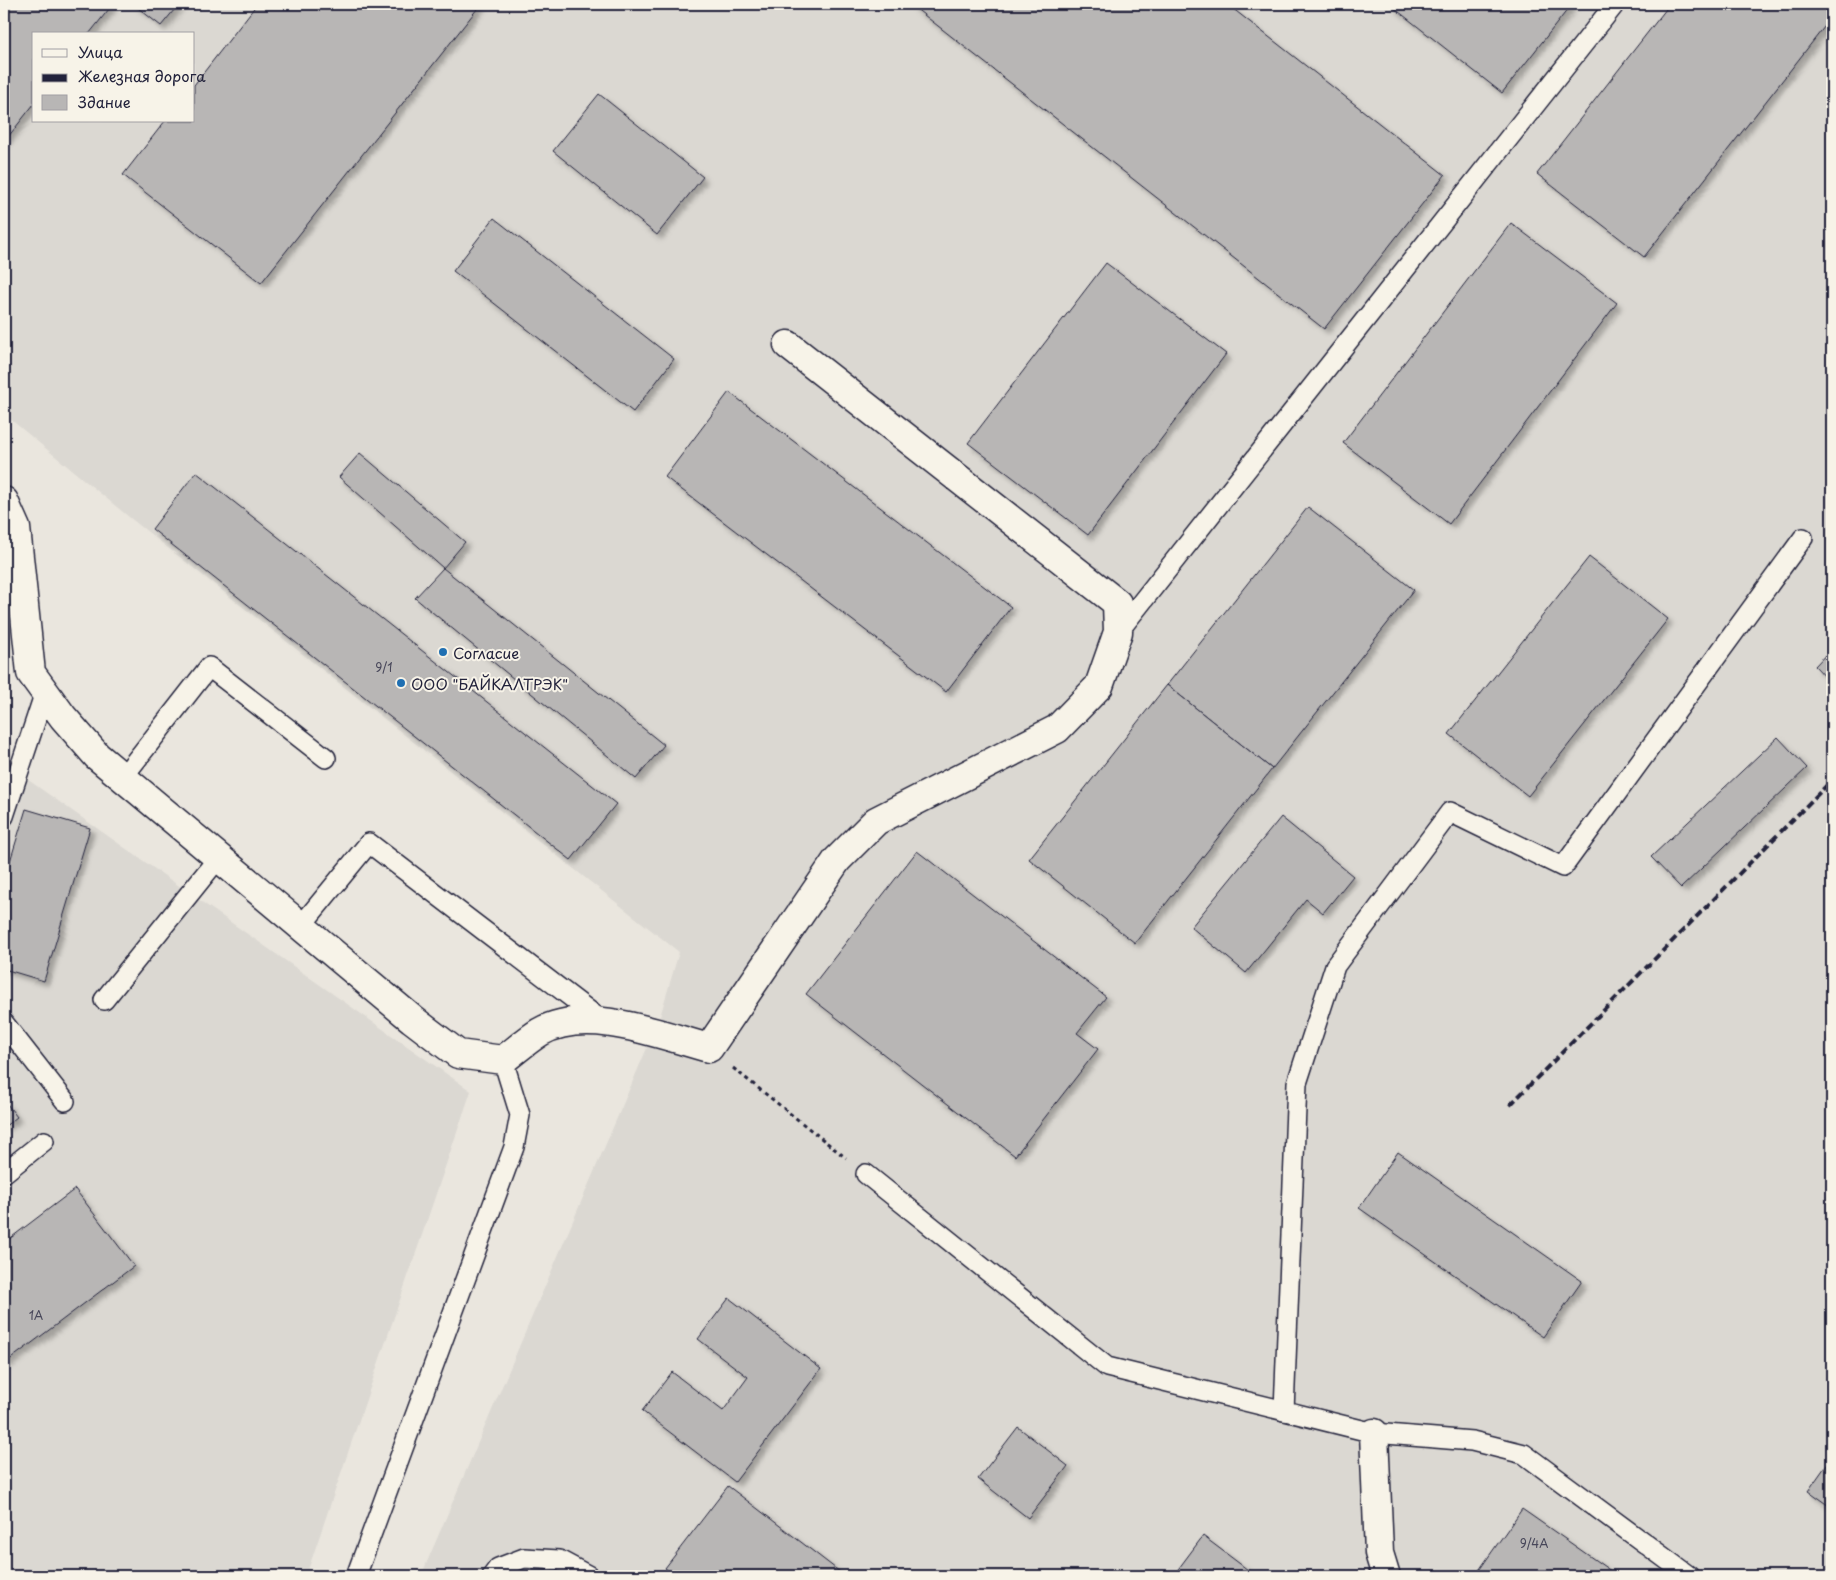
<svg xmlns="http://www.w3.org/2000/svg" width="1836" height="1580" font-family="'Playpen Sans',sans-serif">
  <defs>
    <filter id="shadow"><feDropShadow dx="4.5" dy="4.5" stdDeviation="2.5" flood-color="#0004"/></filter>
  </defs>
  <rect width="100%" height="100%" fill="#eae6de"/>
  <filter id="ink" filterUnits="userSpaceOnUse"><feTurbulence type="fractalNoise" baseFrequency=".02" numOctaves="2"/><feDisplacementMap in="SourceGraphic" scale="10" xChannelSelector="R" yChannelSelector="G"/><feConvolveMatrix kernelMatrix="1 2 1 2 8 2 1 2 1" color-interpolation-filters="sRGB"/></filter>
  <g filter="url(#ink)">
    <g fill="#dbd8d2" fill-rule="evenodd">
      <path d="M4 4H1832V1576H421L659 1020 679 952 129 517 4 414ZM34 34H194V121H34Z"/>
      <path d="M4 763 471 1091 306 1576H4Z"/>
    </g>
    <g fill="#b8b6b5" stroke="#22223b" filter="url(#shadow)">
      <path d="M4 4H113L89 34H34V104L4 142Z"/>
      <path d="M133 4H179L161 26Z"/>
      <path d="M257 4H481L261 283 123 175 165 121H194V85Z"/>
      <path d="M910 4H1227L1445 175 1324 329Z"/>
      <path d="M1389 4H1572L1502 93Z"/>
      <path d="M1670 4H1832V17L1644 257 1537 174Z"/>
      <path d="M599 94 703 177 657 235 553 151Z"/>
      <path d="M494 218 674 359 633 412 453 271Z"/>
      <path d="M1511 223 1617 303 1449 524 1343 443Z"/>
      <path d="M1106 263 1226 354 1088 535 968 443Z"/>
      <path d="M729 392 1011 607 946 692 665 477Z"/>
      <path d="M360 453 465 542 443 568 339 477Z"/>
      <path d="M196 472 616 804 571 860 152 529Z"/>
      <path d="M1308 507 1414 590 1272 769 1167 685Z"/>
      <path d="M1589 557 1668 619 1528 796 1449 734Z"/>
      <path d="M443 568 664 745 636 779 415 598Z"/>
      <path d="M1832 648V684L1815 666Z"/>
      <path d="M1167 685 1272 769 1135 943 1029 859Z"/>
      <path d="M1778 737 1807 768 1681 888 1651 857Z"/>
      <path d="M26 809 90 828 44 981 4 969V881Z"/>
      <path d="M1281 817 1353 876 1323 913 1306 899 1246 973 1191 927Z"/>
      <path d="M917 851 1106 997 1077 1033 1098 1049 1015 1156 806 994Z"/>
      <path d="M4 1100 17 1117 4 1127Z"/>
      <path d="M1398 1152 1582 1281 1543 1337 1359 1208Z"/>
      <path d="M75 1189 134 1266 4 1364V1243Z"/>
      <path d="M729 1298 821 1369 735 1482 642 1411 672 1372 723 1411 748 1377 698 1339Z"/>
      <path d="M1018 1427 1068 1466 1028 1518 978 1479Z"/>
      <path d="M1832 1457V1508L1808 1491Z"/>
      <path d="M728 1486 840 1572 837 1576H675L665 1568Z"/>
      <path d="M1522 1509 1618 1576H1475Z"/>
      <path d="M1203 1536 1256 1576H1173Z"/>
    </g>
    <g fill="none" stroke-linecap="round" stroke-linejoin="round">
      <g stroke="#22223b" stroke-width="22">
        <g id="service">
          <path d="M1118 632 1615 4"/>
          <path d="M123 777 209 667 326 758"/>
          <path d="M4 816 45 692"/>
          <path d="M301 926 369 843 605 1023"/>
          <path d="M104 1000 219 857"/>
          <path d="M4 1023 65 1101"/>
          <path d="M4 1173 44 1141"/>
          <path d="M866 1174 1107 1367 1374 1433 1472 1441 1524 1454 1689 1576"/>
          <path d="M1284 1411 1297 1083 1335 966 1450 812 1563 867 1803 538"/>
          <path d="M356 1576 514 1147 520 1115 503 1060"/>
          <path d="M492 1576 498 1568 524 1558 559 1560 589 1576"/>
        </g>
      </g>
      <g stroke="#22223b" stroke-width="31">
        <g id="minor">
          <path d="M4 501 16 528 31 673 63 717 97 756 412 1019 458 1054 503 1060C515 1051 527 1040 540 1032 588 1005 660 1035 709 1048L837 860 876 821 1057 729 1099 686 1118 632 1117 603 788 345"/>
          <path d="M1374 1433 1379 1553 1386 1576"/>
        </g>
      </g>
      <path stroke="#22223b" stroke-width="3" stroke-dasharray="4 4" stroke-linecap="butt" d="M733 1068 846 1158"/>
      <use href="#service" stroke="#f7f3e8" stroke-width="19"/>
      <use href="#minor" stroke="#f7f3e8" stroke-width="28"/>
      <path stroke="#22223b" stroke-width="4" stroke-dasharray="8 4" stroke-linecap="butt" d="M1510 1105 1832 780"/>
    </g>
  </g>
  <g fill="#1f6fb2" stroke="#f7f3e8" stroke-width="2">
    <circle cx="443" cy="652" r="5"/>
    <circle cx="401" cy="683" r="5"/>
  </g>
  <g text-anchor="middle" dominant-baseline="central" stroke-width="4" stroke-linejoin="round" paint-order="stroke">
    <g font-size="12" fill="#48475a">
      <text x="384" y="667">9/1</text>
      <text x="36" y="1315">1А</text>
      <text x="1534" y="1543">9/4А</text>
    </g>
    <g font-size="15" fill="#22223b" stroke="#f7f3e8" text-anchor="start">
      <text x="453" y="652">Согласие</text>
      <text x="411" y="683">ООО "БАЙКАЛТРЭК"</text>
    </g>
  </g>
  <rect width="1836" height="1580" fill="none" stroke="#f7f3e8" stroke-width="20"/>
  <rect x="10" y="10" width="1816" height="1560" fill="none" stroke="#22223b" stroke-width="2" filter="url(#ink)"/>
  <rect x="32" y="32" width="162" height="90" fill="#f7f3e8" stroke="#a29fa3"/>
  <rect x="42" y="49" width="25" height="8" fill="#f7f3e8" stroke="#a29fa3"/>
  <text x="78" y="58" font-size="15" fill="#22223b">Улица</text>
  <rect x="42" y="74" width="25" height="8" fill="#22223b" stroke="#a29fa3"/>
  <text x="78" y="82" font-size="15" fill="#22223b">Железная дорога</text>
  <rect x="42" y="95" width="25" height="15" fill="#b8b6b5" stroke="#a29fa3"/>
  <text x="78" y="108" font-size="15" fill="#22223b">Здание</text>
</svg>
